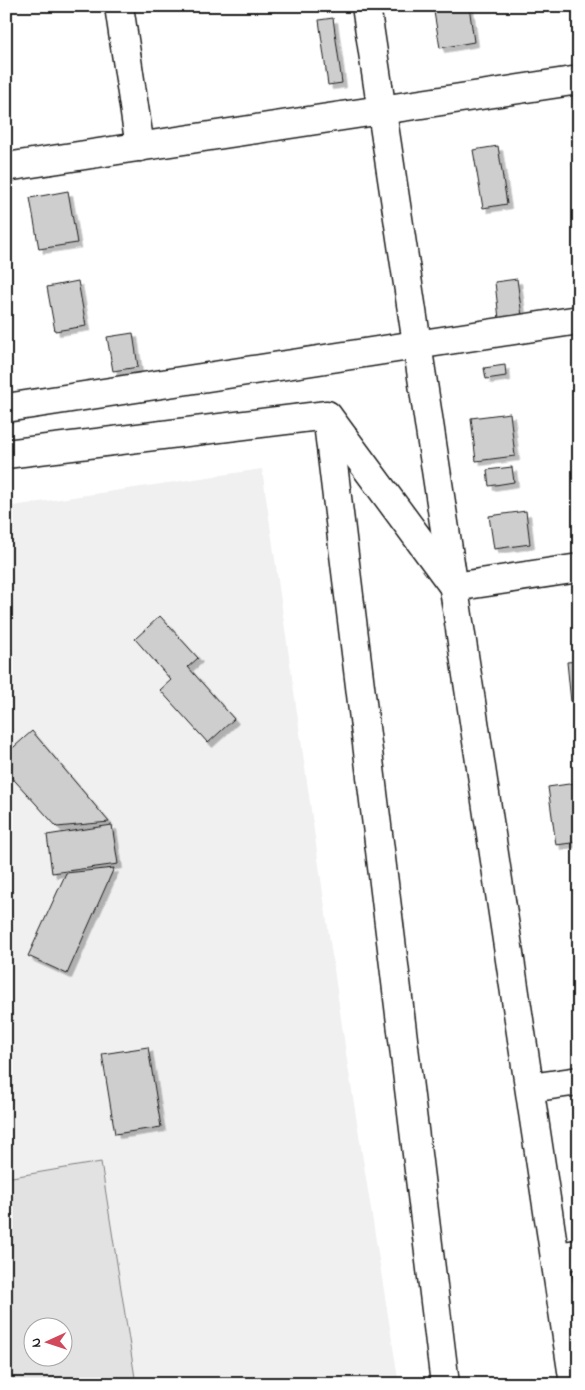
<svg xmlns="http://www.w3.org/2000/svg" width="585" height="1390" font-family="'Indie Flower',sans-serif">
  <defs>
    <filter id="shadow"><feDropShadow dx="4.5" dy="4.5" stdDeviation="0" flood-color="#0004"/></filter>
  </defs>
  <rect width="100%" height="100%" fill="#fff"/>
  <filter id="ink" filterUnits="userSpaceOnUse"><feTurbulence type="fractalNoise" baseFrequency=".02" numOctaves="2"/><feDisplacementMap in="SourceGraphic" scale="10" xChannelSelector="R" yChannelSelector="G"/><feConvolveMatrix kernelMatrix="1 2 1 2 8 2 1 2 1" color-interpolation-filters="sRGB"/></filter>
  <g filter="url(#ink)">
    <path fill="#f0f0f0" fill-rule="evenodd" d="M262 469 347 1060 399 1384H6V507ZM32 1328H62V1358H32Z"/>
    <path fill="#e2e2e2" stroke="#7f7f7f" fill-rule="evenodd" d="M101 1162 136 1384H6V1178ZM32 1328H62V1358H32Z"/>
    <g fill="#cecece" stroke="#1c1c1c" filter="url(#shadow)">
      <path d="M433 6H469L474 42 440 48Z"/>
      <path d="M333 18 342 83 328 85 319 20Z"/>
      <path d="M498 146 507 204 483 208 473 150Z"/>
      <path d="M68 191 77 243 39 249 30 198Z"/>
      <path d="M517 279 522 316 499 319 495 282Z"/>
      <path d="M78 281 86 326 55 331 47 287Z"/>
      <path d="M133 333 138 367 113 371 107 337Z"/>
      <path d="M505 365 506 376 486 379 484 368Z"/>
      <path d="M510 413 515 456 476 461 471 418Z"/>
      <path d="M512 467 514 482 489 486 487 470Z"/>
      <path d="M526 511 530 544 494 549 489 516Z"/>
      <path d="M160 616 198 658 188 667 234 719 208 743 160 690 171 680 135 639Z"/>
      <path d="M579 661V701L571 702 567 662Z"/>
      <path d="M579 714V756L574 715Z"/>
      <path d="M32 731 109 822 57 827 6 771V754Z"/>
      <path d="M576 783 579 842 556 845 548 787Z"/>
      <path d="M112 825 118 864 52 873 47 835Z"/>
      <path d="M114 868 67 974 28 956 66 873Z"/>
      <path d="M148 1047 161 1127 115 1134 102 1054Z"/>
    </g>
    <g fill="none" stroke-linecap="round" stroke-linejoin="round">
      <g stroke="#1c1c1c" stroke-width="31">
        <g id="minor">
          <path d="M119 6 140 147"/>
          <path d="M366 6 574 1384"/>
          <path d="M6 167 579 80"/>
          <path d="M6 408 579 320"/>
          <path d="M328 416 454 587 579 568"/>
          <path d="M6 454 327 415 445 1384"/>
          <path d="M530 1088 579 1081"/>
          <path d="M555 1257 579 1254"/>
        </g>
      </g>
      <use href="#minor" stroke="#fff" stroke-width="28"/>
    </g>
  </g>
  <rect width="585" height="1390" fill="none" stroke="#fff" stroke-width="25"/>
  <rect x="12" y="12" width="560" height="1365" fill="none" stroke="#1c1c1c" stroke-width="2" filter="url(#ink)"/>
  <g transform="translate(48 1342) rotate(267)"><circle r="24" fill="#ffffff" stroke="#a4a4a4"/>
  <path d="M0-4L9 19L0 12L-9 19Z" fill="#d1495b"/>
  <text y="-8" font-size="14" font-weight="bold" text-anchor="middle" fill="#1c1c1c">N</text>
  </g>
</svg>
